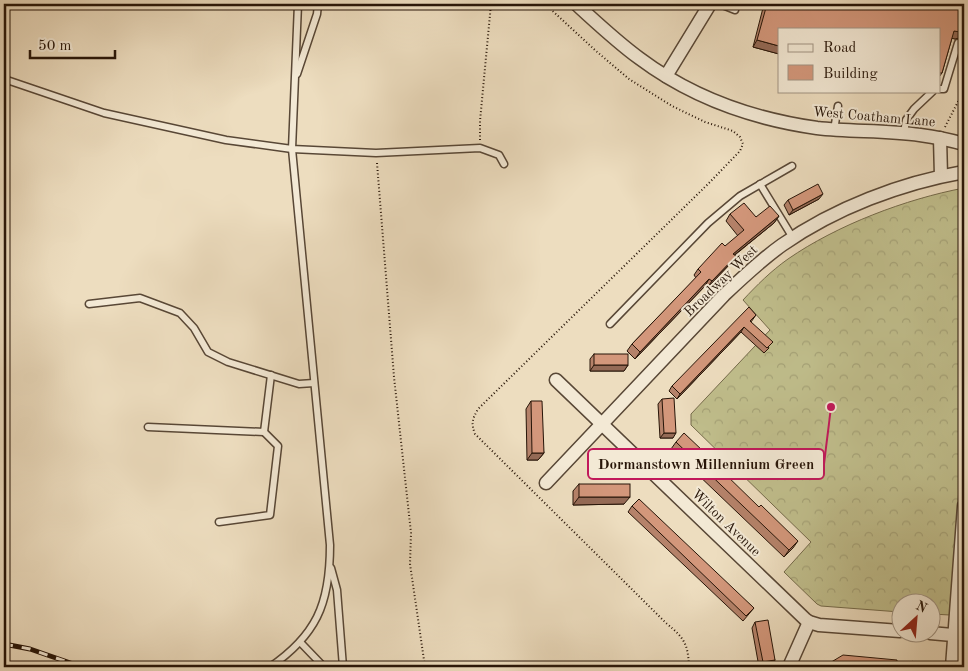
<svg xmlns="http://www.w3.org/2000/svg" width="968" height="671" font-family="'Old Standard TT',serif">
  <defs>
    <pattern id="forest-crowns" width="20" height="18" patternUnits="userSpaceOnUse" patternTransform="scale(1.25)"><rect width="20" height="18" fill="#c0be8c"/><path d="M2 6a3 3 0 1 1 6 0M12 15a3 3 0 1 1 6 0" fill="none" stroke="#a5a277"/></pattern>
  </defs>
  <rect width="100%" height="100%" fill="#edddbf"/>
  <filter id="stains"><feTurbulence type="fractalNoise" baseFrequency=".004" numOctaves="4"/><feColorMatrix values="0 0 0 0 .2 0 0 0 0 .09 0 0 0 0 .02 0 0 0 .5 -.17"/></filter>
  <radialGradient id="worn" r=".72"><stop offset=".6" stop-color="#630" stop-opacity="0"/><stop offset="1" stop-color="#630" stop-opacity=".3"/></radialGradient>
  <path fill="url(#forest-crowns)" stroke="#746a4a" d="M964 188V417L950 615 931 614 930 604H900V612L821 606 817 604 784 572 811 542 691 425V414L770 330 743 300C757 285 771 271 788 259 837 225 906 199 964 188Z"/>
  <g fill="none" stroke-linecap="round" stroke-linejoin="round">
    <g stroke="#584736" stroke-width="9">
      <g id="service">
        <path d="M720 4 735 10"/>
        <path d="M297 74 317 14 318 4"/>
        <path d="M4 79 104 113 226 140 292 149 376 153 480 148 499 155 504 164"/>
        <path d="M939 89H944L958 43"/>
        <path d="M834 130 838 106"/>
        <path d="M904 134 906 120 914 109 933 91"/>
        <path d="M760 184 793 238"/>
        <path d="M89 304 140 298 180 313 194 328 208 352 228 362 299 384 314 383"/>
        <path d="M610 324 708 223 740 196 792 166"/>
        <path d="M148 427 264 432 271 375"/>
        <path d="M219 522 270 515 278 446 264 432"/>
        <path d="M331 568 337 590 343 667"/>
        <path d="M300 642 324 667"/>
        <path d="M270 667C289 654 307 637 317 617 327 597 330 567 330 545L292 149 298 4"/>
      </g>
    </g>
    <g stroke="#584736" stroke-width="15">
      <g id="minor">
        <path d="M576 4C596 22 617 42 639 58 691 97 753 119 817 128 851 132 886 130 920 135 935 137 950 140 964 144"/>
        <path d="M666 76 710 4"/>
        <path d="M940 138 941 176"/>
        <path d="M556 380 805 619 809 622 819 625 900 631"/>
        <path d="M546 483 724 295C743 277 761 260 782 245 835 208 901 183 964 172"/>
        <path d="M930 633 964 636"/>
        <path d="M789 667 809 622"/>
        <path d="M952 667 964 506"/>
      </g>
    </g>
    <g stroke="#271508" stroke-width="2" stroke-dasharray="1 2.5" stroke-linecap="butt">
      <path d="M545 4 596 51 629 79 672 106 705 122 733 131 740 137 743 144 740 151 709 183 478 409C472 420 471 423 475 434L666 623C684 638 688 643 689 667"/>
      <path d="M945 127 962 94 964 80"/>
      <path d="M480 140V121L491 4"/>
      <path d="M377 163 394 377 411 533 410 564 425 667"/>
    </g>
    <use href="#service" stroke="#f3e9d5" stroke-width="6"/>
    <use href="#minor" stroke="#f3e9d5" stroke-width="12"/>
    <g stroke="#271508" stroke-width="5">
      <path id="rail" d="M4 644 30 649 82 667"/>
    </g>
    <use href="#rail" stroke="#f3e9d5" stroke-width="3" stroke-dasharray="9" stroke-linecap="butt"/>
  </g>
  <g fill="#b5826a" stroke="#271508">
    <path d="M764 4H963L961 14 964 15V36L962 35 959 38 955 39 952 38 942 73 939 77V29H779V54L753 47Z"/>
    <path d="M819 199 789 215 784 205 788 200Z"/>
    <path d="M730 214 756 217 779 216 774 223 735 255 731 263 707 288 705 286 635 359 627 351 632 344 696 278 694 275 698 269 738 236 726 221Z"/>
    <path d="M756 315 751 322 769 348 764 353 741 332 677 399 669 391 672 386Z"/>
    <path d="M594 354 628 365 624 371H590V359Z"/>
    <path d="M662 399 673 438H660L658 404Z"/>
    <path d="M531 401 544 453 538 460H527L526 409Z"/>
    <path d="M676 442 721 470 793 548 784 557 671 449Z"/>
    <path d="M579 484 624 504 573 505V491Z"/>
    <path d="M632 506 754 608 743 621 628 512Z"/>
    <path d="M755 622 775 660 772 665 759 667 752 628Z"/>
  </g>
  <g fill="#946a56" stroke="#271508">
    <path d="M964 30V36L962 35 959 38 955 39 950 38 954 31Z"/>
    <path d="M757 40 779 46V54L753 47Z"/>
    <path d="M823 194 819 199 789 215 793 210Z"/>
    <path d="M779 216 774 223 728 260 733 254Z"/>
    <path d="M736 256 731 263 707 288 712 281Z"/>
    <path d="M709 279 705 286 635 359 640 352Z"/>
    <path d="M744 327 741 332 677 399 680 394Z"/>
    <path d="M594 365H628L624 371H590Z"/>
    <path d="M664 433H676L673 438H660Z"/>
    <path d="M532 453H544L538 460H527Z"/>
    <path d="M579 497H630L624 504 573 505Z"/>
    <path d="M798 541 793 548 784 557 789 550Z"/>
    <path d="M775 660 772 665 759 667 763 662Z"/>
  </g>
  <g fill="#d3977b" stroke="#271508">
    <path d="M767 4H963L961 14 964 15V31L960 32 954 31 942 73H939V29H779V46L757 40Z"/>
    <path d="M818 184 823 194 793 210 788 200Z"/>
    <path d="M744 203 756 217 770 206 779 216 733 254 736 256 712 281 709 279 640 352 632 344 701 272 698 269 722 243 725 246 744 230 730 214Z"/>
    <path d="M749 307 756 315 750 321 773 342 767 348 744 327 680 394 672 386Z"/>
    <rect x="594" y="354" width="34" height="11"/>
    <path d="M674 398 676 433H664L662 399Z"/>
    <path d="M531 401H542L544 453H532Z"/>
    <path d="M684 433 722 469 721 470 759 507 761 505 798 541 789 550 676 442Z"/>
    <rect x="579" y="484" width="51" height="13"/>
    <path d="M639 499 754 608 746 616 632 506Z"/>
    <path d="M768 620 775 660 763 662 755 622Z"/>
    <path d="M843 655 897 660V667H857L848 666 846 667H823Z"/>
    <path d="M913 661 918 667H905Z"/>
  </g>
  <g text-anchor="middle" dominant-baseline="central" stroke-width="4" stroke-linejoin="round" paint-order="stroke">
    <g font-size="14" fill="#271508" stroke="#f3e9d5">
      <text transform="translate(874 117) rotate(5)">West Coatham Lane</text>
      <text transform="translate(721 281) rotate(-44)">Broadway West</text>
      <text transform="translate(726 523) rotate(44)">Wilton Avenue</text>
    </g>
  </g>
  <path fill="none" stroke="#c2185b" stroke-width="2" d="M831 407L824 464"/>
  <circle fill="#c2185b" stroke="#f3e9d5" stroke-width="2" cx="831" cy="407" r="5"/>
  <rect fill="#f3e9d5" stroke="#c2185b" stroke-width="2" x="588" y="449" width="236" height="30" rx="5"/>
  <g font-size="15" text-anchor="middle" font-weight="bold" fill="#271508">
    <text x="706" y="469">Dormanstown Millennium Green</text>
  </g>
  <rect width="968" height="671" fill="none" stroke="#edddbf" stroke-width="20"/>
  <rect x="5" y="5" width="958" height="661" fill="none" stroke="#271508" stroke-width="2.5"/>
  <rect x="10" y="10" width="948" height="651" fill="none" stroke="#271508"/>
  <rect x="778" y="28" width="162" height="65" fill="#f3e9d5" stroke="#a19483"/>
  <rect x="788" y="44" width="25" height="8" fill="#f3e9d5" stroke="#a19483"/>
  <text x="823" y="52" font-size="15" fill="#271508">Road</text>
  <rect x="788" y="65" width="25" height="15" fill="#d3977b" stroke="#a19483"/>
  <text x="823" y="78" font-size="15" fill="#271508">Building</text>
  <g transform="translate(916 618) rotate(26)"><circle r="24" fill="#f3e9d5" stroke="#a19483"/>
  <path d="M0-4L9 19L0 12L-9 19Z" fill="#8f2418"/>
  <text y="-8" font-size="14" font-weight="bold" text-anchor="middle" fill="#271508">N</text>
  </g>
  <path d="M30 50v8h85v-8" fill="none" stroke="#271508" stroke-width="2.5"/>
  <text x="38" y="50" font-size="15" fill="#271508" stroke="#f3e9d5" stroke-width="4" paint-order="stroke">50 m</text>
  <rect width="100%" height="100%" filter="url(#stains)"/>
  <rect width="100%" height="100%" fill="url(#worn)"/>
</svg>
